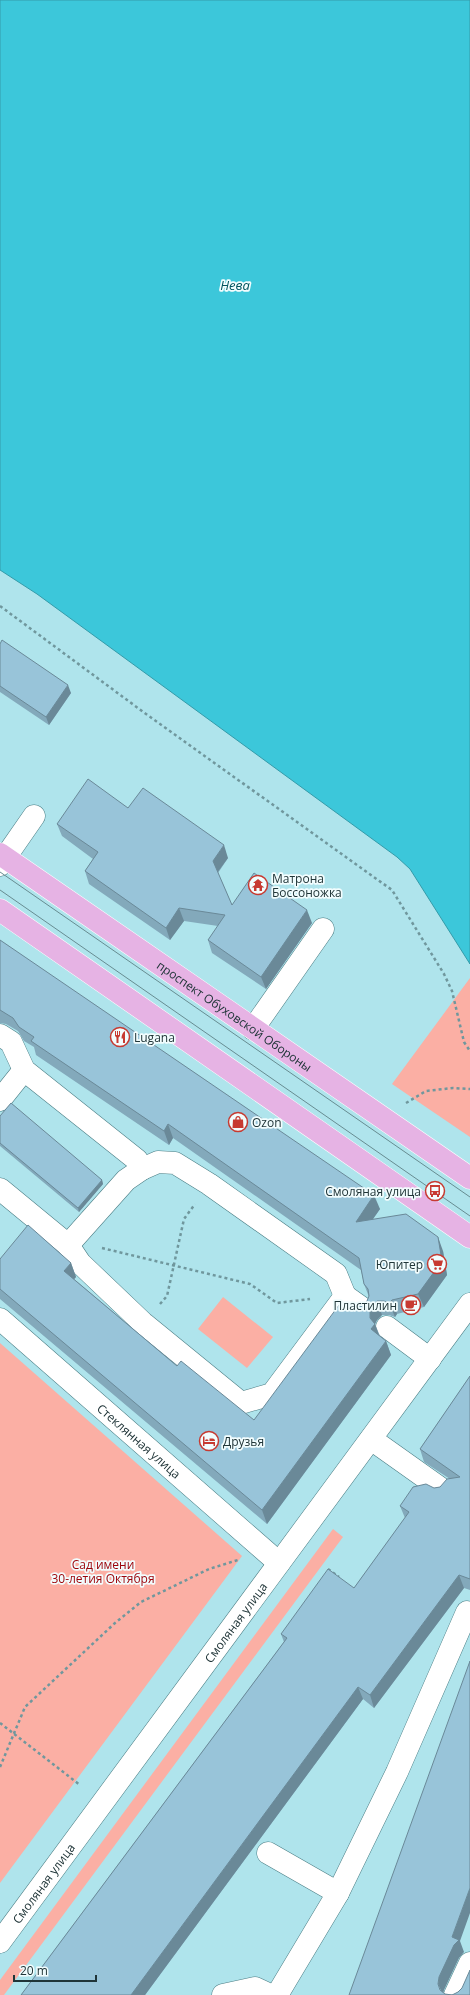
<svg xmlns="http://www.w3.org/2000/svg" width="470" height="1995" font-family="'Open Sans',sans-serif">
  <rect width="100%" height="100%" fill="#afe4ec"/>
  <g fill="#fbafa4">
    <path d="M470 978V1137L392 1084Z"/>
    <path d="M223 1297 273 1337 247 1368 198 1329Z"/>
    <path d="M0 1343 242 1556 0 1883Z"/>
    <path d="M333 1529 343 1537 4 1995H0V1980Z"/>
  </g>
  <path fill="#3cc7da" stroke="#349ba9" d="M0 0H470V964L410 869 397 857 37 594 0 570Z"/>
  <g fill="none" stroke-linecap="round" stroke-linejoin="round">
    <g stroke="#4b7e85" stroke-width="23">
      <g id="minor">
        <path d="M0 865 34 816"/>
        <path d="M253 1029 323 929"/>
        <path d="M0 1035 11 1042 24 1070 137 1160 142 1169 158 1162 175 1163 209 1184 336 1274 345 1296"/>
        <path d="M0 1100 24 1070"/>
        <path d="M0 1189 68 1245 80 1263 143 1323 241 1403 272 1394 345 1296 362 1308"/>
        <path d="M68 1245 126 1180 142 1169"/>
        <path id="s1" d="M0 1319 279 1563"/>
        <path d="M387 1327 430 1359"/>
        <path d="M371 1439 440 1488"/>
        <path d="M268 1853 338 1893"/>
        <path id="s2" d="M0 1942 470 1304"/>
        <path d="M223 1995 255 1988 270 1995"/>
        <path d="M277 1995 338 1893 397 1772 467 1612 470 1613"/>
        <path d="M455 1995 470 1963"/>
      </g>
    </g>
    <g stroke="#fff" stroke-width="23">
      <g id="major">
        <path id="s3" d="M0 854 470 1178"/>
        <path d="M0 910 470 1237"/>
      </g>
    </g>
    <g stroke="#70979d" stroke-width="2.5" stroke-dasharray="3 3" stroke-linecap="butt">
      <path d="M0 606 146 714 392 890 444 974 452 991 464 1042 470 1051"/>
      <path d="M406 1103 426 1091 453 1088 470 1089"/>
      <path d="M102 1248 250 1284 277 1303 310 1299"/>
      <path d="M160 1304 167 1296 184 1219 195 1204"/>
      <path d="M328 1569 339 1577"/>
      <path d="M0 1723 80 1785"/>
      <path d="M0 1767 25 1707 115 1623 141 1602 209 1569 238 1560"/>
    </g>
    <use href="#minor" stroke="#fff" stroke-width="22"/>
    <use href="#major" stroke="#e6b3e4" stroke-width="22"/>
    <g stroke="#678c91" stroke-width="1">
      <path d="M0 872 470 1197"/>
      <path d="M0 890 470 1216"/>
    </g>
  </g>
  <g fill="#83a9bb">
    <path d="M0 644 71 693 49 725 0 692Z"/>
    <path d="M128 808 228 858 218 873 232 905 312 923 266 989 212 953 208 940 218 926 184 921 170 940 89 884 85 871 93 859 62 836 57 824Z"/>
    <path d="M0 940 380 1209 373 1219 443 1251 447 1275 424 1307 397 1314 395 1317 389 1315H382L377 1320 375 1324 380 1336 386 1341 391 1355 267 1524 0 1299V1259L71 1263 76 1277 74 1279 177 1366 254 1420 345 1310 355 1306H362L367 1301 369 1297 364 1284 361 1270 173 1138 169 1145 36 1055 34 1047 24 1041 18 1031 6 1024 0 1023Z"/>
    <path d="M0 1116 102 1180 103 1184 79 1212 0 1146Z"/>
    <path d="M470 1376V1590L464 1588 374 1708 363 1699 145 1995H21L284 1642 281 1634 354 1588 405 1518 400 1506 434 1488 440 1487 450 1479 424 1462 420 1449Z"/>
  </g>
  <g fill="#6a8998">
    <path d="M68 685 71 693 49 725 46 717Z"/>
    <path d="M224 845 228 858 217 873 213 861Z"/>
    <path d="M179 908 184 921 170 940 166 928Z"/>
    <path d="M307 910 312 923 266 989 261 977Z"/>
    <path d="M168 1124 173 1138 169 1145 164 1131Z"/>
    <path d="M102 1180 103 1184 79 1212 78 1208Z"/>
    <path d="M374 1195 380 1209 361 1236 356 1222Z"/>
    <path d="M438 1237 443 1251 447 1275 424 1307 418 1294Z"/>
    <path d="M71 1263 76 1277 69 1285 64 1271Z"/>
    <path d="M392 1300 397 1314 395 1317 389 1303Z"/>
    <path d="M377 1301 382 1315 377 1320 375 1324 380 1338 371 1329 370 1312 372 1306Z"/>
    <path d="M386 1341 391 1355 267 1524 262 1510Z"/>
    <path d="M459 1575 464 1588 374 1708 370 1695Z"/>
    <path d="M358 1687 363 1699 145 1995H131Z"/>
    <path d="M470 1888V1913L460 1941 464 1952 459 1958 444 1990 443 1995 438 1984 439 1977 452 1937Z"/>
  </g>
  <g fill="#98c4d9" stroke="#6a8998">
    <path d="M2 640 68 685 46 717 0 686V644Z"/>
    <path d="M88 779 128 808 143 788 224 845 213 861 232 905 254 873 307 910 261 977 208 940 225 915 179 908 166 928 85 871 98 852 57 824Z"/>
    <path d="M0 940 374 1195 356 1222 406 1214 438 1237 442 1261 418 1294 392 1300 389 1303 384 1301H377L372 1306 370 1312V1318L375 1324 371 1329 386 1341 262 1510 0 1289V1259L28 1225 71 1263 64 1271 177 1366 181 1361 254 1420 339 1305 345 1310 350 1304 355 1306H362L367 1301 369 1296 368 1289 364 1284 359 1258 168 1124 164 1131 31 1041 34 1037 19 1027 13 1018 0 1010Z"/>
    <path d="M11 1103 102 1180 78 1208 0 1143V1116Z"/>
    <path d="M470 1376V1579L459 1575 370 1695 358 1687 131 1995H21L287 1638 281 1634 328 1569 354 1588 409 1512 400 1506 413 1487 426 1484 434 1488 440 1487 447 1479 460 1477 420 1449Z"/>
    <path d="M470 1661V1888L452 1937 459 1940 454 1945 439 1977 438 1984 440 1990 445 1994 452 1995 458 1992 462 1988 470 1970V1995H349Z"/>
  </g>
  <defs>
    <g id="temple-ring" transform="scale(1)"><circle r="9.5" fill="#f2fdfe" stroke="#c73a31" stroke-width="1.5"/><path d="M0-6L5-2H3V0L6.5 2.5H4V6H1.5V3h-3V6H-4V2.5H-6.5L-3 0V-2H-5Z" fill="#c73a31"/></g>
    <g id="restaurant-ring" transform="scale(1)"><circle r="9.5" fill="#f2fdfe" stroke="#c73a31" stroke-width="1.5"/><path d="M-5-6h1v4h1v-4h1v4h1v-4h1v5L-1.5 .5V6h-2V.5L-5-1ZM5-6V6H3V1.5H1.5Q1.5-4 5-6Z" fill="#c73a31"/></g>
    <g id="shop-ring" transform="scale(1)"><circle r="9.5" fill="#f2fdfe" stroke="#c73a31" stroke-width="1.5"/><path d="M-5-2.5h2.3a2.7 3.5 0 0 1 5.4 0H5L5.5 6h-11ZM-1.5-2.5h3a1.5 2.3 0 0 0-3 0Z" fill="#c73a31"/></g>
    <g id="bus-ring" transform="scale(1)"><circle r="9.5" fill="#f2fdfe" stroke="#c73a31" stroke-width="1.5"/><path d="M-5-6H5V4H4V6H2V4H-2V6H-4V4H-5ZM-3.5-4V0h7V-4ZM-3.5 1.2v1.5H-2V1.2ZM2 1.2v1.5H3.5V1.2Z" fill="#c73a31"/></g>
    <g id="supermarket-ring" transform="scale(1)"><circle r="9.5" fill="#f2fdfe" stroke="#c73a31" stroke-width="1.5"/><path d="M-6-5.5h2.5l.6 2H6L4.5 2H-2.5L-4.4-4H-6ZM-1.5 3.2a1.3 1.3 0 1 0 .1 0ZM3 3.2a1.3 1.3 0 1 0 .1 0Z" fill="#c73a31"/></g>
    <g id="cafe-ring" transform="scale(1)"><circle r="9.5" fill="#f2fdfe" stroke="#c73a31" stroke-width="1.5"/><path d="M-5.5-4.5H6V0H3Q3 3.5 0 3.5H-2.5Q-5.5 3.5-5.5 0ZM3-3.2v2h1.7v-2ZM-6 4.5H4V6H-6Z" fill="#c73a31"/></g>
    <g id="hotel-ring" transform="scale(1)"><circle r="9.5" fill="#f2fdfe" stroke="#c73a31" stroke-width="1.5"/><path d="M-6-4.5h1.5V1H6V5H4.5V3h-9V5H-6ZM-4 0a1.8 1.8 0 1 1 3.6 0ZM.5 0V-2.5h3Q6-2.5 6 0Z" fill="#c73a31"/></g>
  </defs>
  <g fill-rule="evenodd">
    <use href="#temple-ring" x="258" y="885"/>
    <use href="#restaurant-ring" x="120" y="1037"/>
    <use href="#shop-ring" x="238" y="1122"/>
    <use href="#bus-ring" x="435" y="1191"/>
    <use href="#supermarket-ring" x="437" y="1264"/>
    <use href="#cafe-ring" x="411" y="1305"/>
    <use href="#hotel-ring" x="209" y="1441"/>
  </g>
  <g text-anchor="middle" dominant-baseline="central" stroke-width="3.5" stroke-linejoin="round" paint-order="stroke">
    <g font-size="12" fill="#203538" stroke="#f2fdfe" text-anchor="start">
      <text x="272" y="878">Матрона<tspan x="272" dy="14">Боссоножка</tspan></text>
      <text x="134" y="1037">Lugana</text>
      <text x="252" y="1122">Ozon</text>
      <text x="421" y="1191" text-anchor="end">Смоляная улица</text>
      <text x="423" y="1264" text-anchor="end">Юпитер</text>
      <text x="397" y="1305" text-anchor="end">Пластилин</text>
      <text x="223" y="1441">Друзья</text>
    </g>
    <g font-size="12" fill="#203538" stroke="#f2fdfe">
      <text stroke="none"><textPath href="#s3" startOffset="285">проспект Обуховской Обороны</textPath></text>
      <text stroke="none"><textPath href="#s1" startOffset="185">Стеклянная улица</textPath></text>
      <text stroke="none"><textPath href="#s2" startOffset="397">Смоляная улица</textPath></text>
      <text stroke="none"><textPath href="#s2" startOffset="73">Смоляная улица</textPath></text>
    </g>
    <g font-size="12" fill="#9c040a" stroke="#f2fdfe">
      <text x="103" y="1564">Сад имени<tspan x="103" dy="14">30-летия Октября</tspan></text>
    </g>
    <g font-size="13" font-style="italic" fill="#00545e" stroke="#f2fdfe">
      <text x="235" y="285">Нева</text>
    </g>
  </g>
  <path d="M14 1975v6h82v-6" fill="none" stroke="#203538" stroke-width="2"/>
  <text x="20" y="1975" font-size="12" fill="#203538" stroke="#f2fdfe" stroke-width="3" paint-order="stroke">20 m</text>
</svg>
